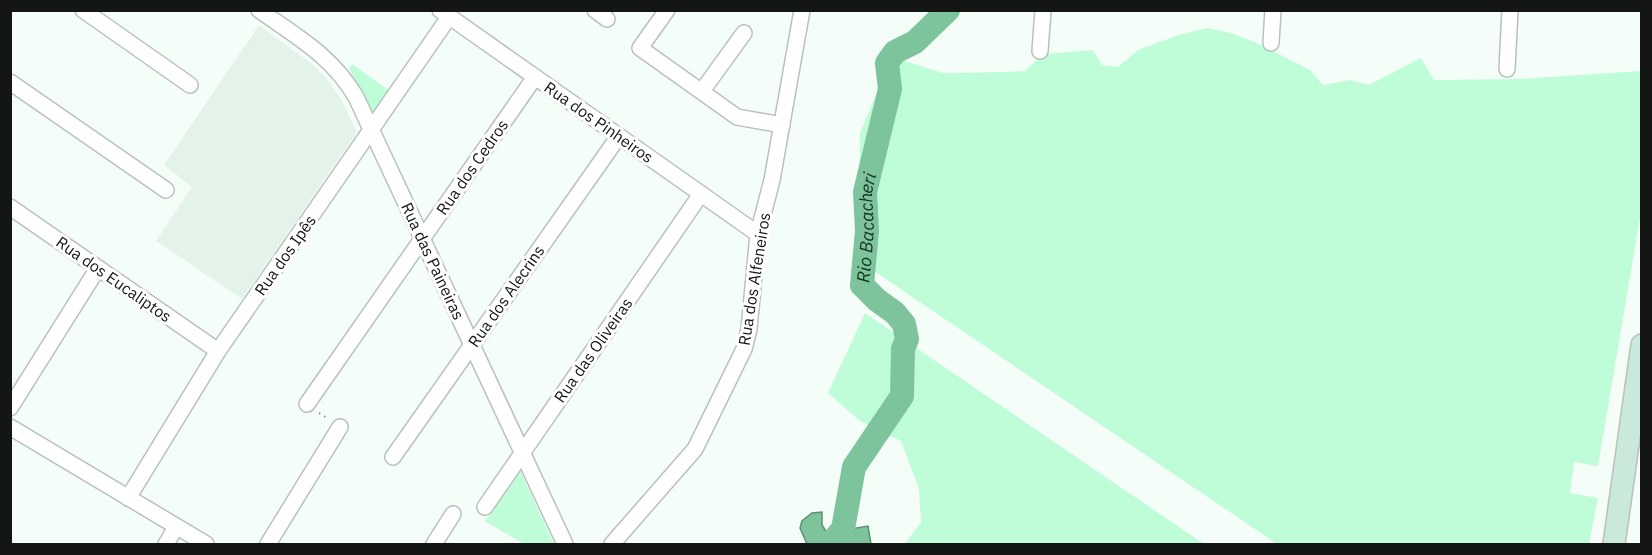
<svg xmlns="http://www.w3.org/2000/svg" width="1652" height="555" font-family="'IBM Plex Sans',sans-serif">
  <rect width="100%" height="100%" fill="#f5fdf8"/>
  <path fill="#e3f3ea" d="M259 25 316 67 330 83 341 99 357 132 242 299 156 241 192 187 164 165Z"/>
  <g fill="#befdd8">
    <path d="M1207 28 1231 33 1259 44 1310 70 1323 85 1350 80 1369 85 1421 58 1434 80 1520 79 1641 71V212L1598 466 1574 462 1570 493 1598 498 1589 544H1277L868 267 859 222 860 133 892 57 943 73 1005 72 1025 71 1043 54 1093 50 1102 65 1118 67 1138 50 1179 35Z"/>
    <path d="M352 64 390 91 373 115 349 68Z"/>
    <path d="M865 313 1204 544H905L921 522 919 489 901 441 860 421 828 393Z"/>
    <path d="M520 470 554 544H524L485 521Z"/>
  </g>
  <path fill="#7dc39c" stroke="#5d8f74" stroke-width="1.5" d="M822 512V525L827 533 868 526 871 544H807L800 528 802 521 812 513Z"/>
  <g fill="none" stroke-linecap="round" stroke-linejoin="round">
    <path stroke="#7dc39c" stroke-width="24" id="s1" d="M830 544 843 529 854 467 902 396 903 349 907 339 904 324 895 313 877 300 862 285 867 231 865 192 890 89 887 63 895 52 915 42 948 10"/>
    <g stroke="#b9c1bc" stroke-width="18">
      <g id="street">
        <path d="M83 10 190 85"/>
        <path d="M259 10C297 37 332 56 356 97L565 544"/>
        <path d="M440 10 758 234"/>
        <path d="M595 10 607 19"/>
        <path d="M667 10 640 48 737 117 782 125"/>
        <path d="M1271 43 1273 10"/>
        <path d="M1040 51 1043 10"/>
        <path d="M1507 69 1510 10"/>
        <path d="M10 82 166 190"/>
        <path d="M702 91 744 33"/>
        <path d="M10 207 218 351"/>
        <path d="M307 404 535 77"/>
        <path d="M10 408 98 268"/>
        <path d="M10 427 206 544"/>
        <path d="M393 457 619 136"/>
        <path d="M128 498 218 351 449 17"/>
        <path d="M485 507 701 194"/>
        <path d="M166 544 176 527"/>
        <path d="M268 544 340 427"/>
        <path d="M434 544 453 514"/>
        <path d="M612 544 695 449 744 349 749 329 758 234 772 180 802 10"/>
      </g>
    </g>
    <g stroke="#b9c1bc" stroke-width="24">
      <path id="secondary" d="M1614 544 1642 345"/>
    </g>
    <path stroke="#8b908d" stroke-width="2" stroke-dasharray="1.5 4.5" stroke-linecap="butt" d="M319 413 329 419"/>
    <use href="#street" stroke="#fff" stroke-width="15"/>
    <use href="#secondary" stroke="#cae9da" stroke-width="21"/>
  </g>
  <g text-anchor="middle" dominant-baseline="central" stroke-width="6" stroke-linejoin="round" paint-order="stroke">
    <g font-size="16" fill="#131615" stroke="#fff">
      <text transform="translate(599 122) rotate(35)">Rua dos Pinheiros</text>
      <text transform="translate(472 167) rotate(-55)">Rua dos Cedros</text>
      <text transform="translate(285 255) rotate(-55)">Rua dos Ipês</text>
      <text transform="translate(433 261) rotate(65)">Rua das Paineiras</text>
      <text transform="translate(114 279) rotate(35)">Rua dos Eucaliptos</text>
      <text transform="translate(754 279) rotate(-81)">Rua dos Alfeneiros</text>
      <text transform="translate(506 296) rotate(-55)">Rua dos Alecrins</text>
      <text transform="translate(593 350) rotate(-55)">Rua das Oliveiras</text>
    </g>
    <g font-size="18" font-style="italic" fill="#133222" stroke="#fff">
      <text stroke="none"><textPath href="#s1" startOffset="357">Rio Bacacheri</textPath></text>
    </g>
  </g>
  <rect width="1652" height="555" fill="none" stroke="#131615" stroke-width="24"/>
</svg>
